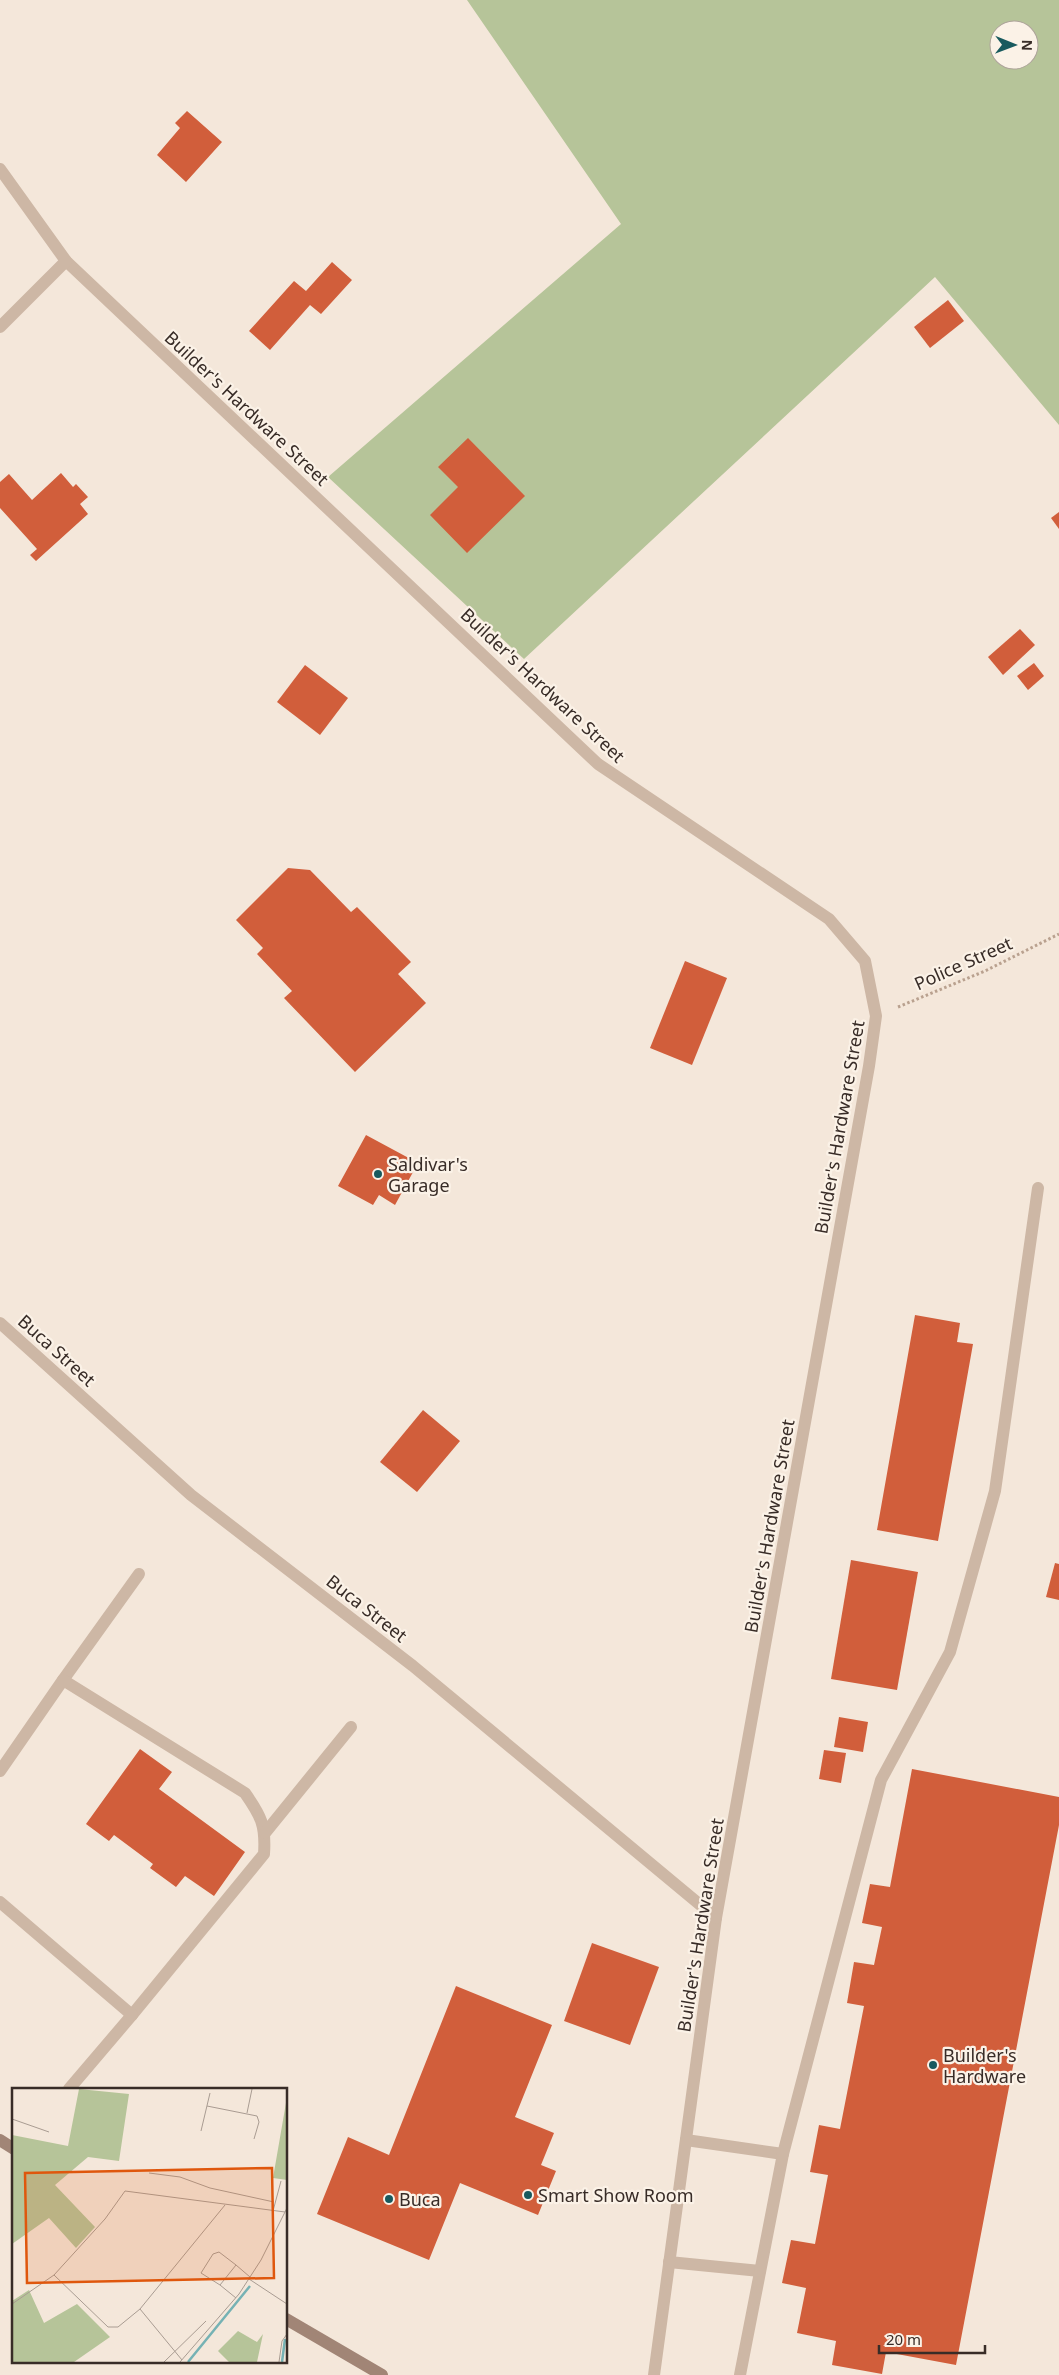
<svg xmlns="http://www.w3.org/2000/svg" width="1059" height="2375" font-family="'Noto Sans',sans-serif">
  <rect width="100%" height="100%" fill="#f4e7da"/>
  <path fill="#b6c499" fill-rule="evenodd" d="M467 0H1059V425L935 277 524 659 328 477 621 224ZM999 30H1029V60H999Z"/>
  <g fill="#d15e3b">
    <path d="M187 111 222 142 186 182 157 155 180 128 175 123Z"/>
    <path d="M332 262 352 280 321 314 310 305 270 350 249 331 294 281 306 291Z"/>
    <path d="M948 300 964 321 930 348 914 327Z"/>
    <path d="M468 438 525 496 467 553 430 515 458 487 438 467Z"/>
    <path d="M61 473 73 487 76 484 88 497 80 504 88 514 36 561 30 555 37 549 0 508V482L9 474 32 500Z"/>
    <path d="M1059 512V529L1051 518Z"/>
    <path d="M1020 629 1035 645 1003 675 988 657Z"/>
    <path d="M1034 663 1044 676 1028 690 1017 676Z"/>
    <path d="M305 665 348 698 320 735 277 702Z"/>
    <path d="M288 868 310 870 351 912 357 907 411 962 398 974 426 1003 355 1072 284 998 292 991 257 954 263 948 236 920Z"/>
    <path d="M685 961 727 978 692 1065 650 1048Z"/>
    <path d="M366 1135 418 1163 395 1205 379 1195 373 1205 338 1186Z"/>
    <path d="M915 1315 960 1323 957 1342 973 1344 938 1541 877 1530Z"/>
    <path d="M423 1410 460 1441 417 1492 380 1462Z"/>
    <path d="M851 1560 918 1572 897 1690 831 1679Z"/>
    <path d="M1055 1563 1059 1564V1600L1046 1597Z"/>
    <path d="M839 1717 868 1722 863 1752 834 1747Z"/>
    <path d="M140 1749 172 1772 159 1789 245 1852 214 1896 185 1876 176 1887 150 1868 153 1864 114 1835 109 1841 86 1824Z"/>
    <path d="M824 1750 846 1753 841 1783 819 1779Z"/>
    <path d="M912 1769 1059 1797V1825L956 2365 886 2352 882 2374 832 2365 836 2341 797 2333 806 2288 782 2283 791 2240 815 2244 828 2175 810 2172 819 2125 840 2129 864 2006 847 2003 854 1962 874 1965 882 1927 862 1923 870 1884 890 1887Z"/>
    <path d="M592 1943 659 1967 630 2045 564 2021Z"/>
    <path d="M456 1986 552 2025 515 2117 554 2133 541 2165 556 2171 538 2215 460 2183 429 2260 317 2214 348 2137 389 2155Z"/>
  </g>
  <g fill="none" stroke-linecap="round" stroke-linejoin="round">
    <path stroke="#b9a18f" stroke-width="3" stroke-dasharray="2.5 2.5" stroke-linecap="butt" d="M898 1007 985 971 1059 934"/>
    <g stroke="#cdb7a5" stroke-width="12">
      <path d="M63 1680 139 1574"/>
      <path d="M0 1771 63 1680 245 1793C261 1816 266 1825 264 1854L132 2015 69 2089"/>
      <path d="M265 1833 351 1727"/>
      <path d="M0 1902 132 2015"/>
      <path d="M686 2140 783 2154"/>
      <path d="M669 2262 760 2271"/>
      <path d="M740 2375 783 2154 881 1780 950 1652 995 1491 1038 1188"/>
    </g>
    <g stroke="#cdb7a5" stroke-width="12">
      <path d="M0 169 66 261 598 764 829 919 865 961 876 1016 869 1066 716 1918 654 2375"/>
      <path d="M0 327 66 261"/>
      <path d="M0 1323 191 1495 413 1666 716 1918"/>
    </g>
    <g stroke="#a18576" stroke-width="12">
      <path d="M0 2140 14 2149"/>
      <path d="M286 2319 382 2375"/>
    </g>
  </g>
  <g fill="#185a5e" stroke="#fbf2e7" stroke-width="2">
    <circle cx="378" cy="1174" r="5"/>
    <circle cx="933" cy="2065" r="5"/>
    <circle cx="528" cy="2195" r="5"/>
    <circle cx="389" cy="2199" r="5"/>
  </g>
  <g text-anchor="middle" dominant-baseline="central" stroke-width="4.5" stroke-linejoin="round" paint-order="stroke">
    <g font-size="18" fill="#382c27" stroke="#fbf2e7">
      <text transform="translate(247 408) rotate(43)">Builder's Hardware Street</text>
      <text transform="translate(543 685) rotate(43)">Builder's Hardware Street</text>
      <text transform="translate(963 963) rotate(-24)">Police Street</text>
      <text transform="translate(839 1127) rotate(-80)">Builder's Hardware Street</text>
      <text transform="translate(57 1350) rotate(42)">Buca Street</text>
      <text transform="translate(769 1526) rotate(-80)">Builder's Hardware Street</text>
      <text transform="translate(367 1608) rotate(38)">Buca Street</text>
      <text transform="translate(700 1925) rotate(-81)">Builder's Hardware Street</text>
    </g>
    <g font-size="18" fill="#382c27" stroke="#fbf2e7" text-anchor="start">
      <text x="388" y="1164">Saldivar's<tspan x="388" dy="21">Garage</tspan></text>
      <text x="943" y="2055">Builder's<tspan x="943" dy="21">Hardware</tspan></text>
      <text x="538" y="2195">Smart Show Room</text>
      <text x="399" y="2199">Buca</text>
    </g>
  </g>
  <g transform="translate(12 2088)">
    <rect width="275" height="275" fill="#f4e7da"/>
    <path d="M67 1 117 6 107 73 76 69 43 97 83 139 64 160 37 130 0 156V47L56 58ZM275 9V92L261 90ZM17 202 32 235 65 216 98 249 62 274H0V213ZM226 243 245 254 251 246 245 274H217L206 263Z" fill="#b6c499"/>
    <path fill="none" stroke="#76b2b4" stroke-width="2.5" d="M176 274 238 198M270 274 273 251"/>
    <path fill="none" stroke="#a99c92" stroke-width="1" d="M195 18 245 28 247 34 242 51M235 25 240 1M0 31 37 44M189 43 198 5M137 85 168 89 198 100 262 114M261 123 269 93M224 177 208 197 189 185 201 166 207 164 224 177 238 189M42 187 96 239H106L128 221 213 117M237 191 275 216M208 197 224 210M0 216 42 187 93 131 113 103 273 124M128 221 170 272M152 274 194 233M168 274 227 206 249 172 275 120M267 274 270 253 275 246"/>
    <path fill="#df570d" fill-opacity="0.15" stroke="#df570d" stroke-width="2.5" d="M260 80 262 190 15 195 13 85Z"/>
    <rect width="275" height="275" fill="none" stroke="#382c27" stroke-width="2.5"/>
  </g>
  <g transform="translate(1014 45) rotate(91)"><circle r="24" fill="#fbf2e7" stroke="#ada39a"/>
  <path d="M0-4L9 19L0 12L-9 19Z" fill="#185a5e"/>
  <text y="-8" font-size="14" font-weight="bold" text-anchor="middle" fill="#382c27">N</text>
  </g>
  <path d="M879 2345v8h106v-8" fill="none" stroke="#382c27" stroke-width="2.5"/>
  <text x="886" y="2345" font-size="15" fill="#382c27" stroke="#fbf2e7" stroke-width="4" paint-order="stroke">20 m</text>
</svg>
